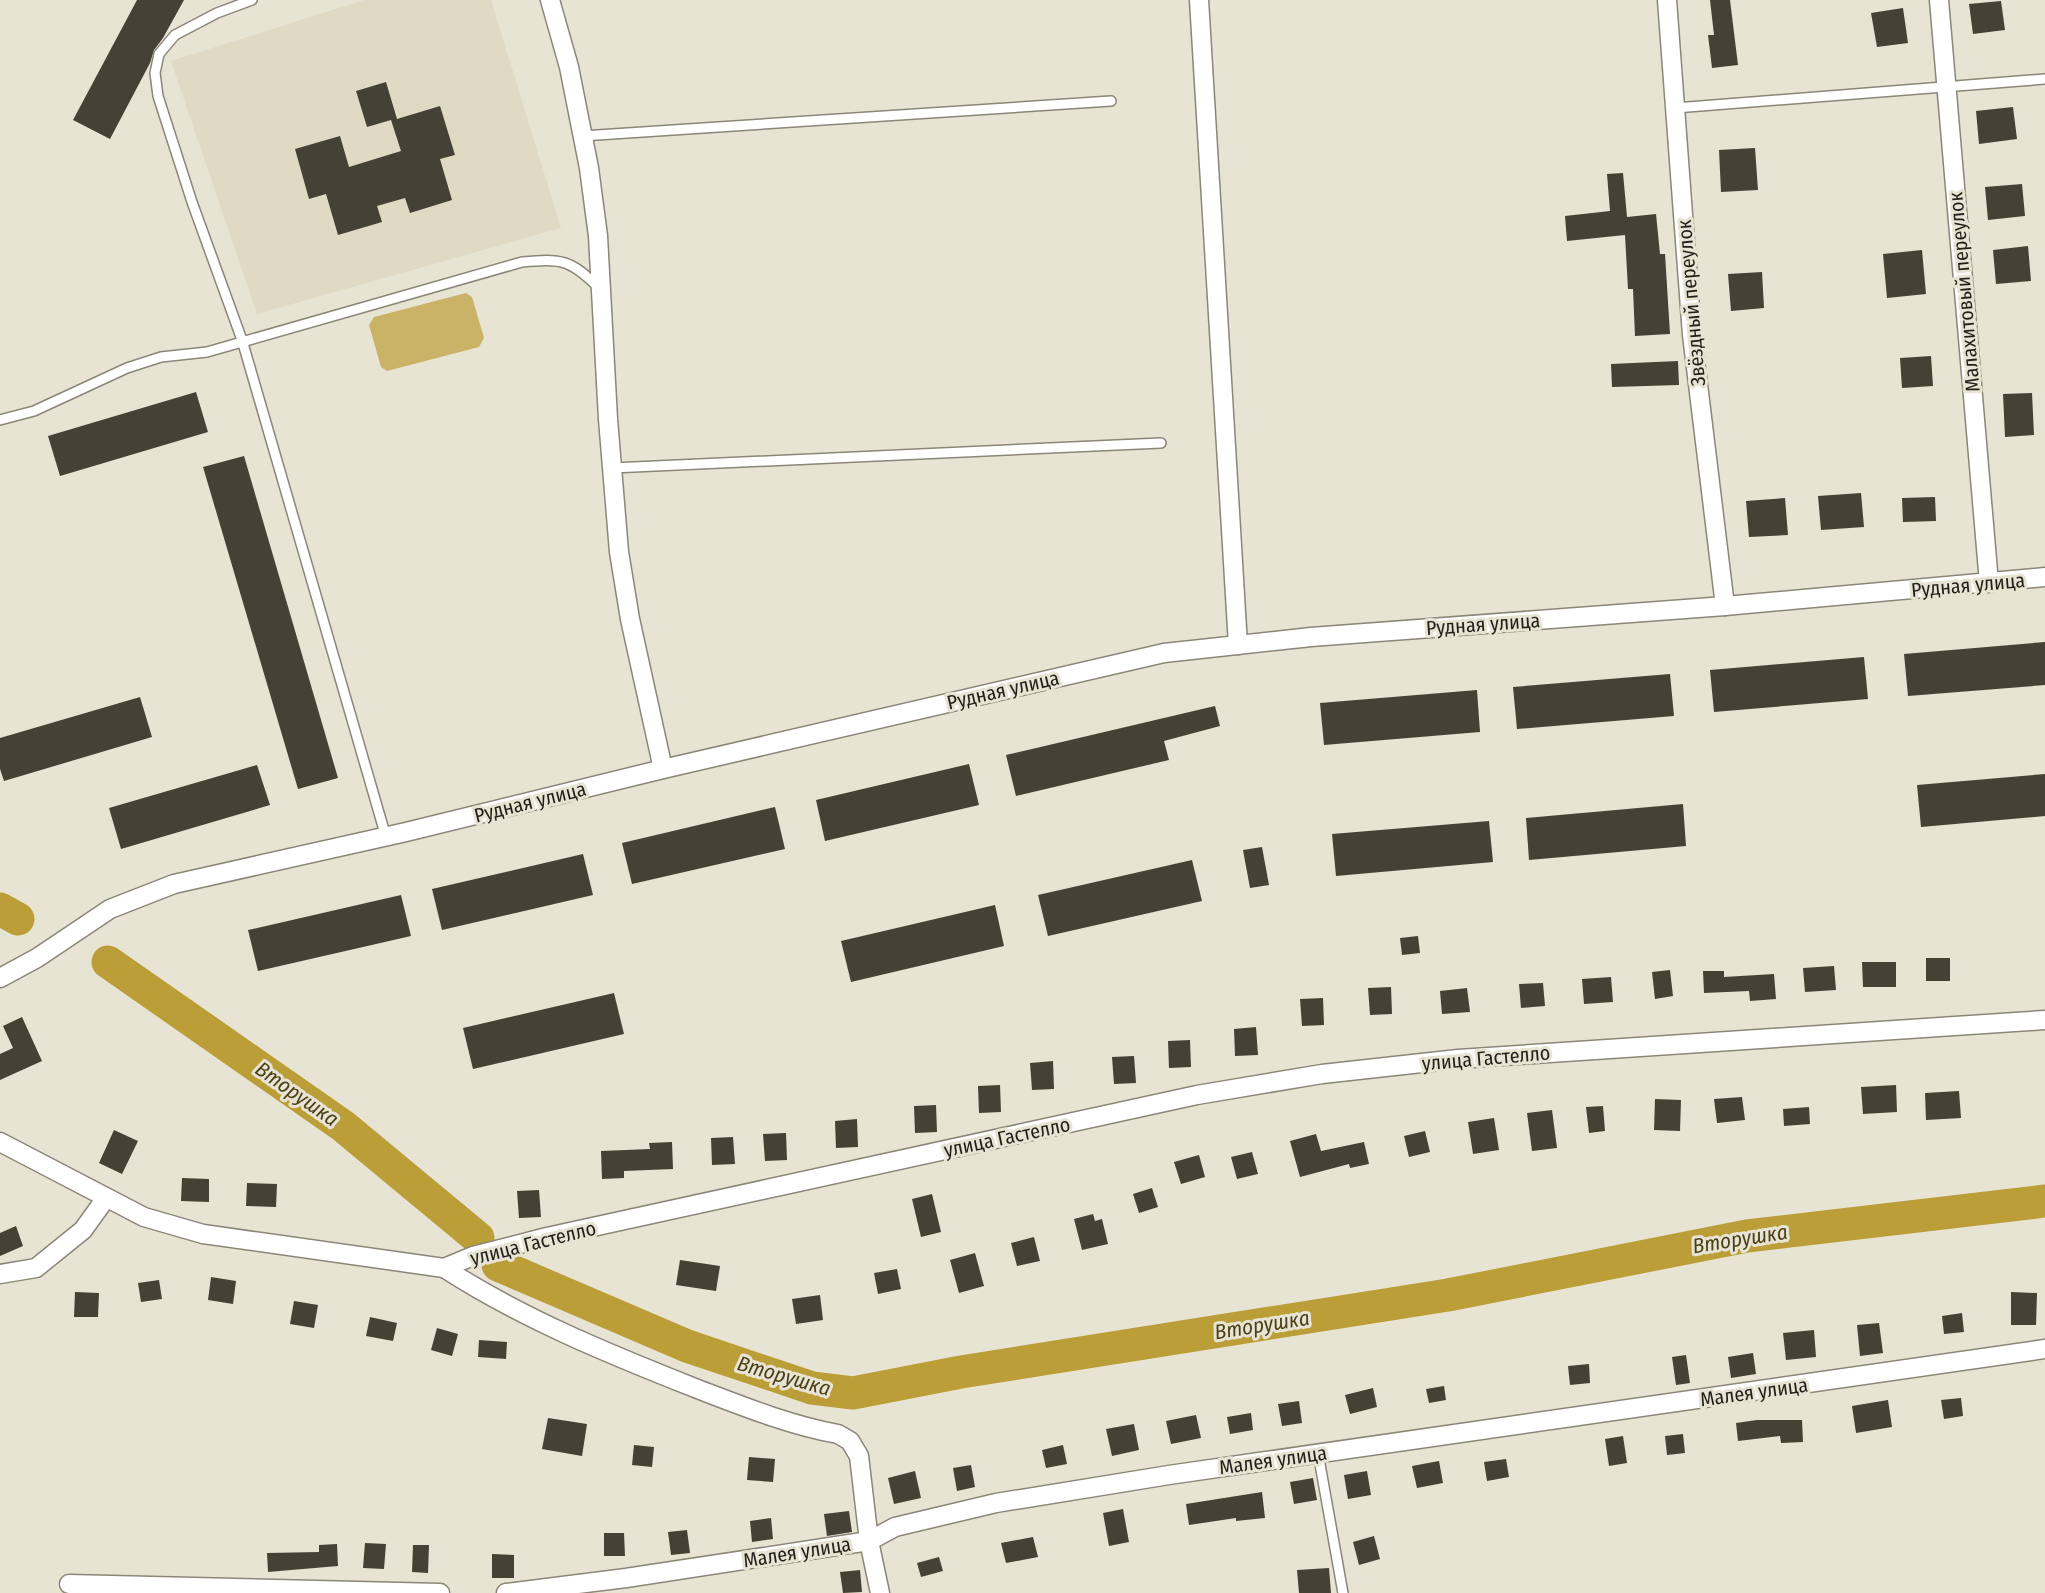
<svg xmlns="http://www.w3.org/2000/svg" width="2045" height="1593" font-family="'Fira Sans Condensed',sans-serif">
  <rect width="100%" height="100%" fill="#e8e4d4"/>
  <path fill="#e0d9c3" d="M364 0H491L561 228 257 314 171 61Z"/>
  <path fill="#cab367" d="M466 293 472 297 484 338 479 347 387 371 381 367 369 325 374 317Z"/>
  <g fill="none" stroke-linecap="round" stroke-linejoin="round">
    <g stroke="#bb9e38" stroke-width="33">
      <path d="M0 909 18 919"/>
      <path d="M108 962 343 1126 478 1238"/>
      <path d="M498 1265 687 1346 812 1388 853 1393 961 1372 1448 1295 1747 1236 2045 1201"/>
    </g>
  </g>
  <g fill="#454134">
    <path d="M137 0H184L163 38 154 50 150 63 110 139 73 120Z"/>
    <path d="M1710 0H1730L1738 65 1712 68 1708 35H1714Z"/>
    <path d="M2001 1 2005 30 1973 34 1969 4Z"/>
    <path d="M1903 8 1908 43 1877 47 1871 13Z"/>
    <path d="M386 82 397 119 440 106 455 155 440 159 452 200 410 213 405 198 377 206 382 222 338 235 326 194 309 199 295 149 340 136 349 167 401 151 391 120 367 127 356 91Z"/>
    <path d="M2013 107 2017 139 1979 144 1976 111Z"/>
    <path d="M1755 148 1758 190 1721 192 1719 150Z"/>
    <path d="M1623 173 1627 217 1656 214 1660 254H1665L1670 334 1635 336 1633 289H1628L1625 235 1567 241 1565 216 1610 211 1607 174Z"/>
    <path d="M2022 184 2025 216 1988 220 1985 187Z"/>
    <path d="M2028 246 2031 281 1996 284 1993 250Z"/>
    <path d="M1922 250 1926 294 1887 298 1883 254Z"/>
    <path d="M1762 272 1764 308 1731 311 1728 274Z"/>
    <path d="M1931 356 1933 386 1902 388 1900 358Z"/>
    <path d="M1678 361 1679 385 1612 387 1611 364Z"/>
    <path d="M196 392 208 432 60 476 48 436Z"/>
    <path d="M2032 393 2034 435 2005 437 2003 394Z"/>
    <path d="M244 456 338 778 298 789 203 467Z"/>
    <path d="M1861 493 1864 527 1821 530 1818 496Z"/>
    <path d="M1935 497 1936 521 1903 522 1902 498Z"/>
    <path d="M1785 498 1788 535 1749 537 1746 501Z"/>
    <path d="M2045 642V685L1908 696 1904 654Z"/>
    <path d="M1864 657 1868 699 1714 712 1710 670Z"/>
    <path d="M1670 674 1674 716 1517 729 1513 687Z"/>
    <path d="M1477 690 1480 732 1324 745 1320 703Z"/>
    <path d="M140 697 152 737 4 781 0 769V738Z"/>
    <path d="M1215 706 1220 726 1164 741 1169 760 1016 796 1006 755Z"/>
    <path d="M969 764 979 805 825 841 816 800Z"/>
    <path d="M257 765 270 805 121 849 109 808Z"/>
    <path d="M2045 774V816L1921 827 1917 785Z"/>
    <path d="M1683 804 1686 846 1529 860 1526 818Z"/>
    <path d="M775 807 785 849 632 884 622 843Z"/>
    <path d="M1489 821 1493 862 1336 876 1332 834Z"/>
    <path d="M1262 847 1269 885 1250 888 1243 850Z"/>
    <path d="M583 854 593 895 442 930 432 889Z"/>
    <path d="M1192 860 1202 901 1048 936 1038 895Z"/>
    <path d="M401 895 411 936 258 971 248 930Z"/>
    <path d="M995 905 1004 946 851 982 841 941Z"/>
    <path d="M1418 936 1420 953 1402 955 1400 938Z"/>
    <rect x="1926" y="958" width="24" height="23"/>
    <path d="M1862 962H1896V987H1863Z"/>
    <path d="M1834 966 1836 990 1805 992 1803 968Z"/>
    <path d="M1670 970 1673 996 1655 999 1652 972Z"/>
    <path d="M1703 971H1724V977L1774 974 1776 999 1750 1001 1749 991 1704 993Z"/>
    <path d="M1611 977 1613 1002 1584 1004 1582 979Z"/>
    <path d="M1543 983 1545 1006 1521 1008 1519 984Z"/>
    <path d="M1391 987 1392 1014 1370 1015 1368 988Z"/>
    <path d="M1467 988 1470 1012 1442 1014 1440 991Z"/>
    <path d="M614 993 624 1034 473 1069 463 1028Z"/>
    <path d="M1323 998 1324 1025 1302 1026 1300 999Z"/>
    <path d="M22 1017 42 1061 0 1080V1054L13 1048 3 1026Z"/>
    <path d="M1256 1027 1258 1055 1235 1056 1234 1029Z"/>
    <path d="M1190 1040 1191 1067 1169 1068 1168 1041Z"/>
    <path d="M1134 1056 1136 1083 1114 1084 1112 1057Z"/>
    <path d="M1053 1061 1054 1089 1032 1090 1030 1063Z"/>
    <path d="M1000 1085 1001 1112 979 1113 978 1086Z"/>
    <path d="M1896 1085 1897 1112 1863 1114 1861 1087Z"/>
    <path d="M1959 1091 1961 1118 1926 1120 1925 1093Z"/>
    <path d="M1742 1097 1745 1120 1717 1123 1714 1099Z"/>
    <path d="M1655 1099 1681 1100 1680 1131 1654 1130Z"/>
    <path d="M936 1105 937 1132 915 1133 914 1106Z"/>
    <path d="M1603 1106 1605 1131 1589 1133 1586 1107Z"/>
    <path d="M1809 1107 1810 1124 1784 1126 1783 1109Z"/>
    <path d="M1552 1110 1557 1148 1532 1151 1527 1113Z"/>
    <path d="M1494 1118 1499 1150 1473 1154 1468 1122Z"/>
    <path d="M857 1119 858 1147 836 1148 835 1121Z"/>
    <path d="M114 1130 138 1141 122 1174 99 1163Z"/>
    <path d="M1425 1131 1430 1152 1409 1157 1404 1136Z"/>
    <path d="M786 1133 787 1160 765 1161 763 1134Z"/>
    <path d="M1316 1134 1321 1151 1364 1142 1369 1164 1350 1168 1349 1164 1300 1177 1290 1141Z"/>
    <path d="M733 1137 735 1164 712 1165 711 1138Z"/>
    <path d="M672 1142 673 1169 624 1171V1178L602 1179 601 1151 650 1149 649 1143Z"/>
    <path d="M1252 1152 1258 1174 1237 1179 1231 1157Z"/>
    <path d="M1199 1155 1205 1177 1181 1184 1174 1162Z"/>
    <path d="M182 1178 209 1179V1202L181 1201Z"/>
    <path d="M247 1183 277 1184 276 1207 246 1206Z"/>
    <path d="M1152 1188 1158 1207 1139 1213 1133 1194Z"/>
    <path d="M539 1190 541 1217 519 1218 517 1191Z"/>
    <path d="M932 1194 941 1232 921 1237 912 1199Z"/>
    <path d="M1093 1214 1095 1221 1102 1219 1108 1244 1082 1250 1074 1219Z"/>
    <path d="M16 1226 23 1246 0 1256V1233Z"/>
    <path d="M1034 1237 1040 1261 1017 1266 1011 1243Z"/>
    <path d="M975 1253 984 1286 959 1293 950 1260Z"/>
    <path d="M680 1260 720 1266 716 1291 676 1285Z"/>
    <path d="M897 1269 901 1289 878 1294 874 1273Z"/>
    <path d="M211 1277 236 1281 233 1304 208 1300Z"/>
    <path d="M159 1280 162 1299 141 1302 138 1283Z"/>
    <path d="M75 1292 99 1293 98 1317H74Z"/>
    <path d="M2011 1292 2037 1293 2036 1325H2011Z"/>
    <path d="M820 1295 823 1320 796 1324 792 1299Z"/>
    <path d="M294 1301 318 1305 314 1328 290 1324Z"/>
    <path d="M1962 1313 1964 1332 1944 1334 1942 1316Z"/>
    <path d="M370 1317 397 1323 393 1341 366 1336Z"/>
    <path d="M1879 1323 1883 1353 1860 1356 1857 1325Z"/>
    <path d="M437 1328 458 1334 452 1356 431 1350Z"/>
    <path d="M1814 1330 1816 1357 1786 1360 1783 1333Z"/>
    <path d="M479 1340 507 1342 506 1359 478 1357Z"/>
    <path d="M1753 1353 1756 1374 1731 1378 1728 1357Z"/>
    <path d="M1686 1355 1690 1383 1676 1385 1672 1357Z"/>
    <path d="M1589 1364 1590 1383 1570 1385 1568 1366Z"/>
    <path d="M1444 1386 1446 1400 1429 1403 1426 1389Z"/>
    <path d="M1373 1388 1377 1407 1350 1414 1345 1395Z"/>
    <path d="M1961 1398 1963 1416 1944 1419 1941 1400Z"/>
    <path d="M1888 1400 1892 1427 1856 1433 1852 1406Z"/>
    <path d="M1299 1401 1302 1423 1282 1426 1278 1404Z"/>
    <path d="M1251 1413 1253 1430 1230 1434 1227 1417Z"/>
    <path d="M1196 1415 1201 1438 1171 1444 1166 1421Z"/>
    <path d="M548 1418 587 1424 582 1456 542 1449Z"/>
    <path d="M1757 1420H1802L1803 1442 1781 1443 1780 1436 1738 1441 1736 1423Z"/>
    <path d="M1134 1424 1139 1450 1112 1456 1106 1429Z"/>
    <path d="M1683 1434 1685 1453 1667 1455 1665 1436Z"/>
    <path d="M1623 1436 1627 1463 1609 1466 1605 1439Z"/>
    <path d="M634 1445 654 1447 652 1467 632 1465Z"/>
    <path d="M1063 1445 1067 1464 1046 1468 1042 1450Z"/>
    <path d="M749 1457 775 1459 773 1482 747 1480Z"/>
    <path d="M1506 1459 1509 1477 1487 1481 1484 1462Z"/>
    <path d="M1439 1461 1443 1483 1417 1488 1412 1466Z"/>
    <path d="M971 1465 975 1487 957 1491 953 1468Z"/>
    <path d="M915 1471 921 1498 894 1504 888 1478Z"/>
    <path d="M1367 1471 1371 1495 1348 1499 1344 1475Z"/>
    <path d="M1313 1478 1317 1500 1294 1504 1290 1482Z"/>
    <path d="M1262 1492 1265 1518 1236 1521V1518L1189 1525 1186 1504Z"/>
    <path d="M1123 1509 1129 1542 1109 1546 1103 1513Z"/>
    <path d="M849 1511 852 1532 827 1536 824 1514Z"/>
    <path d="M771 1518 773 1539 752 1542 750 1521Z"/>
    <path d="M687 1530 690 1553 671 1555 668 1532Z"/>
    <path d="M604 1533H624L625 1556H604Z"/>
    <path d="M1374 1536 1380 1559 1359 1565 1353 1542Z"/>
    <path d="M1033 1537 1038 1557 1006 1563 1001 1543Z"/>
    <path d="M365 1543 386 1544 384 1569 363 1568Z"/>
    <path d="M337 1544 338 1566 268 1572 267 1553 319 1552V1545Z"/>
    <path d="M413 1545H429L428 1573 412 1572Z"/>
    <path d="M492 1554 514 1555V1578H492Z"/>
    <path d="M939 1557 943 1571 921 1577 917 1563Z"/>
    <path d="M1329 1568 1331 1593H1299L1297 1570Z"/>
    <path d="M860 1570 862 1592 843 1593 840 1572Z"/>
  </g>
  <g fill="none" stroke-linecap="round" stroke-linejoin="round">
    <g stroke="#8b8678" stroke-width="12">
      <g id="service">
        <path d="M252 0 217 13 175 35 159 54 155 73 158 96 192 202 242 340 386 837"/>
        <path d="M1675 108 2045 79"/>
        <path d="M582 136 1111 101"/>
        <path d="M0 420 34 411 127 368 161 357 207 352 522 262C562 258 571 260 599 288"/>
        <path d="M612 468 1161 443"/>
        <path d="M1318 1453 1343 1593"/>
      </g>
    </g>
    <g stroke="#8b8678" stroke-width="21">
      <g id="minor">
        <path d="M550 0 569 67 589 168 598 236 608 419 619 552 630 619 663 769"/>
        <path d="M1199 0 1238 645"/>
        <path d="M1667 0 1692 335 1725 606"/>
        <path d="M1939 0 1989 583"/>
        <path d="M0 978 37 958 110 909 174 884 406 832 663 769 1164 653 1311 637 1725 606 2045 577"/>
        <path d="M0 1142 144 1217 203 1234 444 1268 473 1256 547 1237 1197 1095 1322 1074 1458 1059 2045 1020"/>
        <path d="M444 1268C521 1318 609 1354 695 1388 742 1406 789 1425 838 1434L850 1441 859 1456 869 1541 880 1593"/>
        <path d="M0 1274 36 1268 83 1230 106 1198"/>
        <path d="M69 1584 440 1593"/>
        <path d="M506 1593 626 1578 869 1541 895 1527 996 1503 1169 1475 2045 1349"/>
      </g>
    </g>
    <use href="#service" stroke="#fff" stroke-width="9"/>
    <use href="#minor" stroke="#fff" stroke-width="18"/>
  </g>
  <g text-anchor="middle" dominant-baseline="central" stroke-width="6" stroke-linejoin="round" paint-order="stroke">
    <g font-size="20" fill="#211f1a" stroke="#e8e4d4">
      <text transform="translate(1964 292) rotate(-95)">Малахитовый переулок</text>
      <text transform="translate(1691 303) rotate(-95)">Звёздный переулок</text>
      <text transform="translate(1968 585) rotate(-5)">Рудная улица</text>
      <text transform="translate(1483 624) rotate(-4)">Рудная улица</text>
      <text transform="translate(1003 690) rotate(-13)">Рудная улица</text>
      <text transform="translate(530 802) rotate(-14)">Рудная улица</text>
      <text transform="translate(1486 1058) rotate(-5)">улица Гастелло</text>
      <text transform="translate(1007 1137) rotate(-12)">улица Гастелло</text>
      <text transform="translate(533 1243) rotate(-14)">улица Гастелло</text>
      <text transform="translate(1754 1392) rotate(-8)">Малея улица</text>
      <text transform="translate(1273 1460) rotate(-8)">Малея улица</text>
      <text transform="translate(797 1552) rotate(-9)">Малея улица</text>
    </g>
    <g font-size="21" font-style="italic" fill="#4b3f15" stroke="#e8e4d4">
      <text transform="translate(297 1094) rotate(35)">Вторушка</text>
      <text transform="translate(1740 1239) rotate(-9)">Вторушка</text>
      <text transform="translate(1262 1325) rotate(-9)">Вторушка</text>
      <text transform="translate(784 1376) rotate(16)">Вторушка</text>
    </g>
  </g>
</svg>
